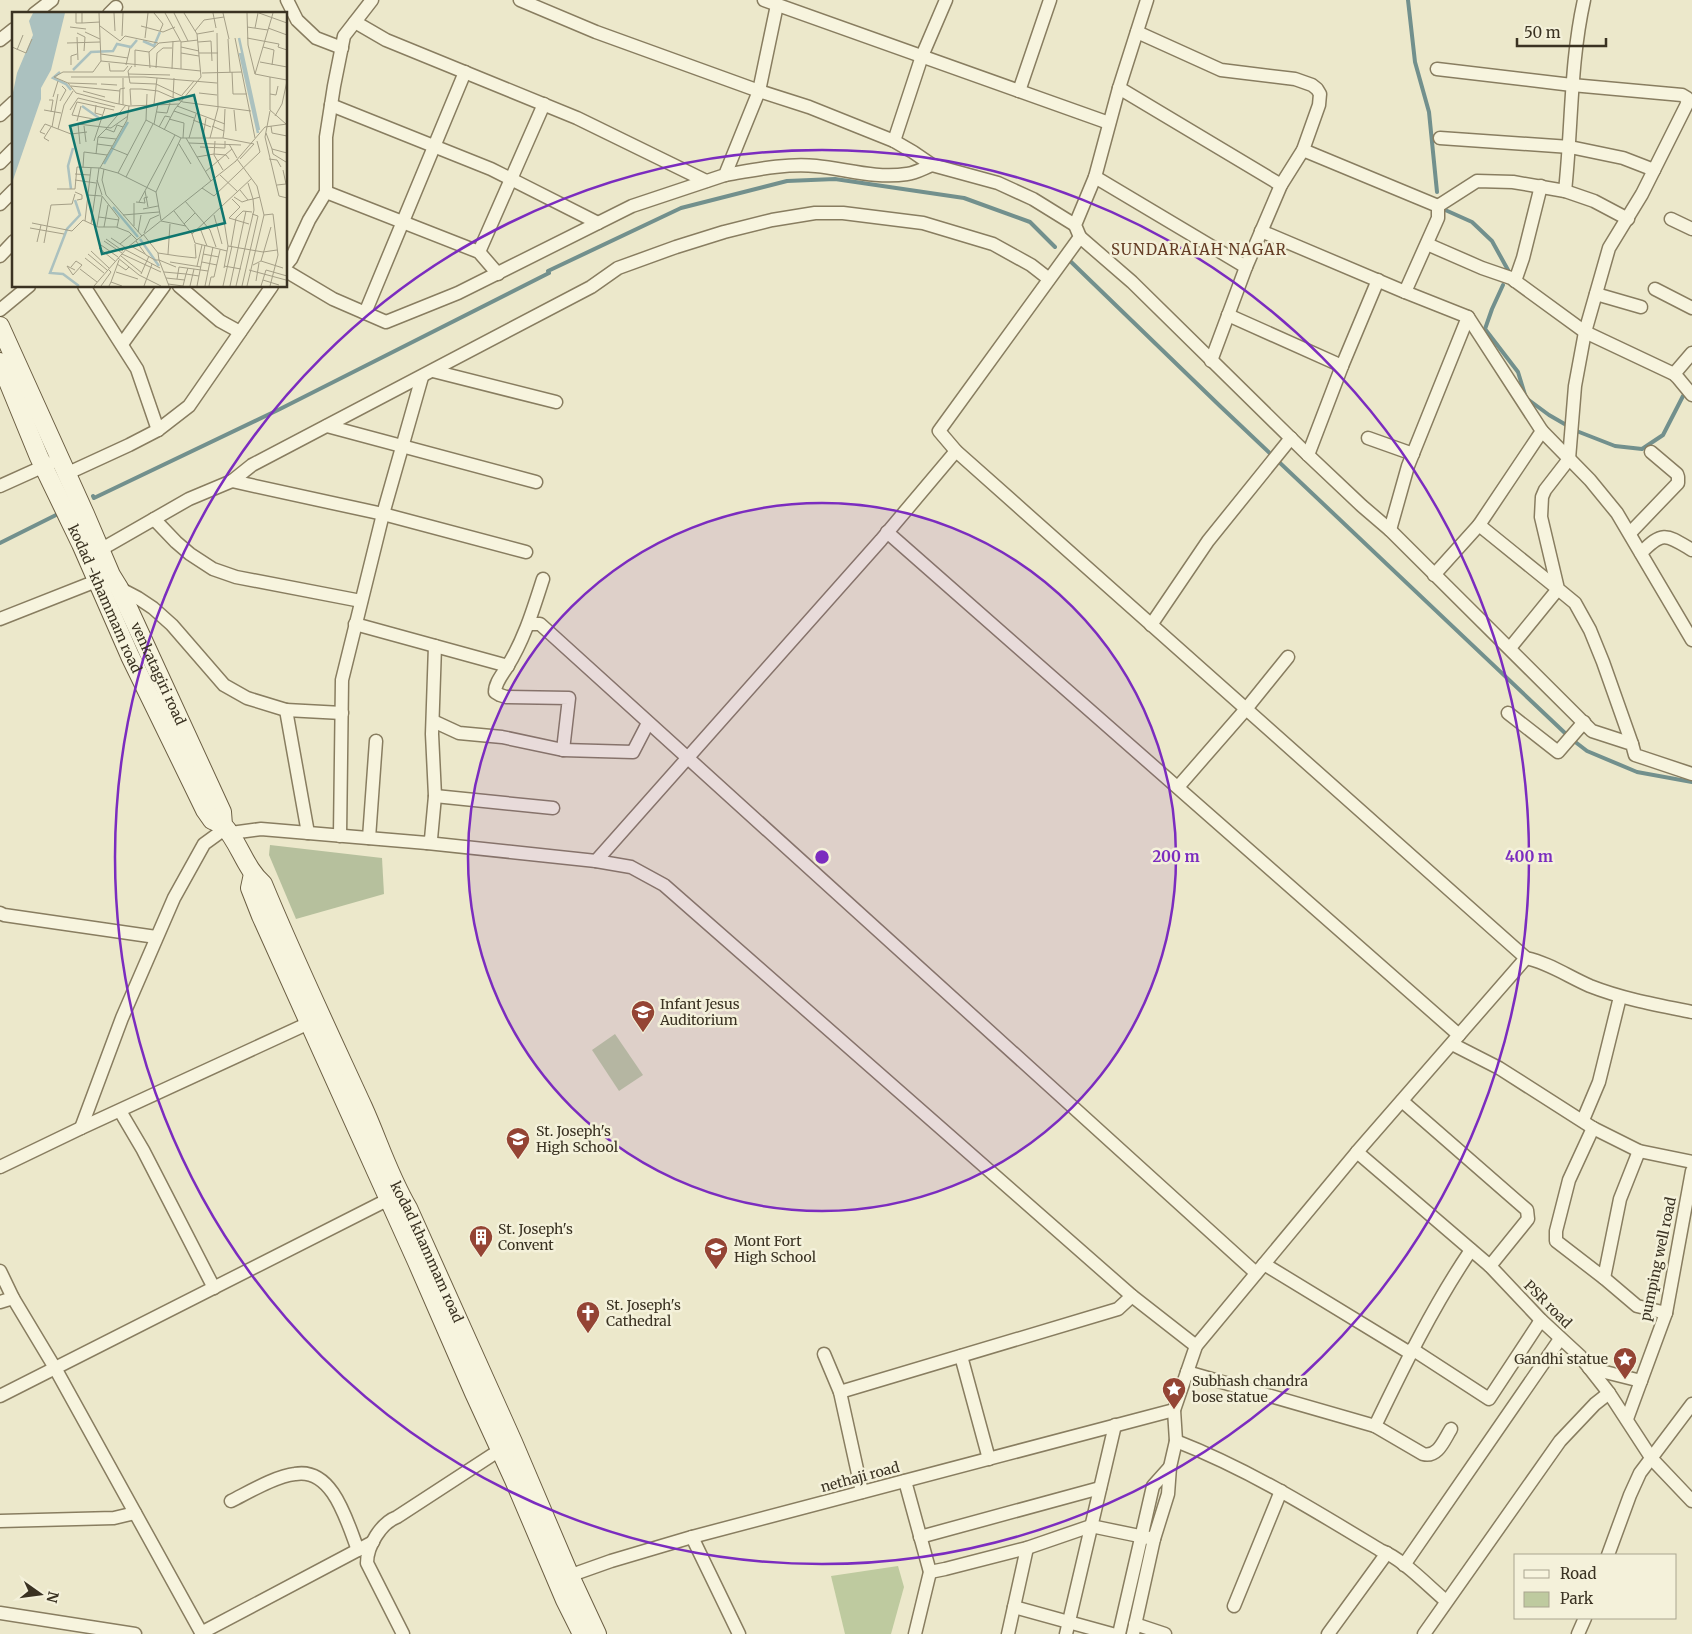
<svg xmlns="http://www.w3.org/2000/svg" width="1692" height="1634" font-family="Merriweather,serif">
  <rect width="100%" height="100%" fill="#ece8cb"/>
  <g fill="#beca9f">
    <path d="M615 1034 643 1075 619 1091 592 1050Z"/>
    <path d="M898 1566 904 1587 891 1634H845L831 1576Z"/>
  </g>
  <path fill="#b6c09d" d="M270 845 382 858 384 894 296 919 269 855Z"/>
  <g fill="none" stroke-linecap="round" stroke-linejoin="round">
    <g stroke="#72908d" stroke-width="4">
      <path d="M1408 0 1415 62 1429 112 1437 192"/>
      <path d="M1443 209 1472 222 1492 241 1508 270"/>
      <path d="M1067 258 1220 406 1566 734"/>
      <path d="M1503 285 1492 309 1485 329 1518 372 1526 398 1549 415 1568 426"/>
      <path d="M1574 430 1615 446 1642 449 1663 435 1683 396"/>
      <path d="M93 496 94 498 280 409 549 273 548 271 681 208 787 181 835 179 964 198 1030 222 1055 247"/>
      <path d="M0 543 60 513"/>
      <path d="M1574 741 1587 751 1637 772 1692 782"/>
    </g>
    <g stroke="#887d60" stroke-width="15">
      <g id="minor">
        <path d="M287 0 297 20 316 38 342 48"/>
        <path d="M520 0 596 32 759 91 809 107 894 141 913 152 932 165 998 183 1033 199 1075 225"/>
        <path d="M764 0 1109 123"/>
        <path d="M1147 0 1119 88 1095 177 1075 225 1080 237 939 431 956 451 1526 958C1549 963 1569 977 1590 986 1623 999 1657 1005 1692 1012"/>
        <path d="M34 14 52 0"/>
        <path d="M109 14 116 7"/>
        <path d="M355 22 386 40 577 118 706 181"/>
        <path d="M1137 32 1221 70 1295 79 1312 85 1317 89 1320 94 1319 105 1303 150 1281 185 1246 267 1211 361"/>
        <path d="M0 40 14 29"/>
        <path d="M1437 69 1572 85 1682 95 1687 98V104L1642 194 1609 248 1585 332 1575 386 1569 459 1545 490 1542 497 1541 517 1558 589 1575 603 1590 630 1603 662 1632 744"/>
        <path d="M1119 88 1281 185"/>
        <path d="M1019 91 1050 0"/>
        <path d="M331 105 491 169 598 223"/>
        <path d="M0 115 14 102"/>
        <path d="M1440 138 1570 147 1623 158 1654 170"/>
        <path d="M894 141 922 56 946 0"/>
        <path d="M1303 150 1438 206V218L1405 292"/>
        <path d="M0 163 14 149"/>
        <path d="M725 175C754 170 786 163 816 166 846 169 876 179 907 174 916 173 924 168 932 165"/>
        <path d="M1095 177 1246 267"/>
        <path d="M1565 191C1572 127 1570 63 1584 0"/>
        <path d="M326 192 479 252 498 274"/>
        <path d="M0 204 14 190"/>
        <path d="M1438 206 1477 181 1513 182 1565 191 1594 201 1628 219"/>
        <path d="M1671 219 1692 229"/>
        <path d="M1261 231 1405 292 1468 317 1542 431"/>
        <path d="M1080 237 1132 282 1308 455 1362 506 1390 530 1592 731 1632 744 1635 755 1692 774"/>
        <path d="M1427 244 1482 268 1511 278 1585 332 1674 374 1678 378 1692 395"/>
        <path d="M479 252 544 104"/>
        <path d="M0 256 14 241"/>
        <path d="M286 265 291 259 309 220 326 192V137L334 86 344 36 372 0"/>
        <path d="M286 271 333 299 386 322 458 293 632 206 725 175 759 91 777 5"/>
        <path d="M1515 281 1523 258 1541 186"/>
        <path d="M84 286 137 369 158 430"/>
        <path d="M179 286 220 321 240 332"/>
        <path d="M1655 289 1692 308"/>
        <path d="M1596 294 1641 307"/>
        <path d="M0 310 29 286"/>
        <path d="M365 313 465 72"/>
        <path d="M1228 315 1342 366"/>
        <path d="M122 344 164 286"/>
        <path d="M433 371 556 402"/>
        <path d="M1674 374 1692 353"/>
        <path d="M327 426 536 482"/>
        <path d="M1368 438 1413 454"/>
        <path d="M1308 455 1342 366 1378 280"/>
        <path d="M66 474 129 445 158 430 189 406 272 286"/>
        <path d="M232 481 383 514 526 552"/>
        <path d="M0 486 51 463"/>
        <path d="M154 519 176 542 190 554 213 569 236 577 361 601"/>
        <path d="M1390 530 1408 466 1468 317"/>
        <path d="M887 532 1459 1035"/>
        <path d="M1630 533 1678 483V477L1677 474 1651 452"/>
        <path d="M100 550 189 499 232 481 252 465 591 287 618 268 676 247 724 232 772 220 815 213H843L923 223 993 244 1031 265 1049 279"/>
        <path d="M1641 553C1663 530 1667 535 1692 550"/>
        <path d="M1434 575 1479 525"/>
        <path d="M543 579C533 610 524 640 507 667 502 675 495 683 495 692L500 695 506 697 569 698 563 750"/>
        <path d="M119 588 138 598 153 608 172 625 224 685 247 698 286 710 308 833"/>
        <path d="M0 619 104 578"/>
        <path d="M355 624 508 666"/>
        <path d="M529 624H540L1256 1273"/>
        <path d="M1151 625 1208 541 1291 438"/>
        <path d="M1510 648 1558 589 1479 525 1542 431 1590 480 1617 513 1692 640"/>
        <path d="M286 710 342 713"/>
        <path d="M1508 713 1558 752 1584 722"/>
        <path d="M433 721 459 733 502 737 563 750 633 752 648 723"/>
        <path d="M1178 787 1246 709 1288 657"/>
        <path d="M435 796 553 808"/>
        <path d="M231 833 261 829 427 843 596 861 881 540 956 451"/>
        <path d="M340 836 342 680 383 514 422 377"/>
        <path d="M369 838 376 741"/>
        <path d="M427 843 431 839 435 796 432 734 435 646"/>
        <path d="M596 861 631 867 664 885 1132 1296 1196 1346"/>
        <path d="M0 913 4 915 156 937"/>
        <path d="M1452 1044 1499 1068 1593 1128 1639 1151 1692 1162"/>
        <path d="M1402 1101 1527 1210 1528 1219 1490 1266"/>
        <path d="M120 1111 143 1150 214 1288"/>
        <path d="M1583 1120 1599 1082 1620 997"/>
        <path d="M81 1128 122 1018 174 898 204 844 226 828"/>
        <path d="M1593 1128 1569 1180 1556 1231V1241L1604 1278 1637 1306 1666 1313"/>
        <path d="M1357 1152 1490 1266 1541 1320 1580 1356 1609 1393 1652 1459 1692 1501"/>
        <path d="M0 1167 81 1128 309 1023"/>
        <path d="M1264 1264 1410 1353"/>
        <path d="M0 1271 13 1298 55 1368 202 1634"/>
        <path d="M1604 1278 1620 1199 1639 1151"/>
        <path d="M0 1302 13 1298"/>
        <path d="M1412 1349 1489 1399 1541 1320"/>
        <path d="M824 1354 840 1392 862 1492"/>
        <path d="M961 1356 989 1459"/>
        <path d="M1589 1368 1641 1381"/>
        <path d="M1187 1372 1375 1426C1404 1366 1433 1306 1471 1250"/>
        <path d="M840 1392 1118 1309 1132 1296"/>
        <path d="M0 1396 395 1196"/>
        <path d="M1627 1419 1666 1313 1692 1171"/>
        <path d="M1375 1426 1423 1454C1438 1458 1444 1440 1451 1429"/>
        <path d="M1176 1441C1248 1469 1314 1510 1380 1550 1403 1559 1427 1585 1446 1601"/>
        <path d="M905 1481 930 1572 915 1634"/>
        <path d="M231 1501C249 1492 276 1476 295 1474 333 1467 347 1522 358 1550"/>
        <path d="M0 1521 114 1518 135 1513"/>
        <path d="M692 1537 739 1634"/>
        <path d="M920 1537 1100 1488"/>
        <path d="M1608 1555 1630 1495 1640 1473 1692 1404"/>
        <path d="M1404 1565 1560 1339"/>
        <path d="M930 1572 945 1569 1027 1548 1091 1526 1154 1539"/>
        <path d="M563 1578 611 1561 692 1537 1174 1410"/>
        <path d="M1234 1606 1281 1491"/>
        <path d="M1014 1607 1112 1634"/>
        <path d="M0 1613 135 1634"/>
        <path d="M1135 1624 1165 1634"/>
        <path d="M201 1633 373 1542"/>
        <path d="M403 1634 367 1563C367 1546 381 1523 397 1517L506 1446"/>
        <path d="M1008 1634 1027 1548"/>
        <path d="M1066 1634 1115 1425"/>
        <path d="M1119 1634 1153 1486 1170 1467"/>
        <path d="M1133 1634 1154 1539 1168 1494 1170 1467 1176 1441 1174 1410 1196 1346 1357 1152 1526 958"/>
        <path d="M1328 1634 1387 1553"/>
        <path d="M1424 1634 1560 1441 1595 1404 1609 1393"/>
        <path d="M1578 1634 1585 1618"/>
      </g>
    </g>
    <g stroke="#6b5e43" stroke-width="20">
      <g id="secondary">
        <path id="s1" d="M0 326 85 514 111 575 119 588 222 812 223 825C240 843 244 867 263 884 294 959 329 1033 363 1107 378 1140 389 1176 408 1208L513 1442 570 1576 597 1634"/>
        <path id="s2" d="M0 362 39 457 81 544 130 656 205 810 212 820 223 825"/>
        <path d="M253 874 250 888 261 916 417 1262 474 1393 514 1480 565 1600 582 1634"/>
      </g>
    </g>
    <use href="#minor" stroke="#f7f4de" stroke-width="12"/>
    <use href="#secondary" stroke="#f7f4de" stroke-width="18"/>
  </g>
  <circle cx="822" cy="857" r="354" fill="#7b2cbf" fill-opacity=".12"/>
  <g fill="none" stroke="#7b2cbf" stroke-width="2.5">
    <circle cx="822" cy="857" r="354"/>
    <circle cx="822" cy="857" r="707"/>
  </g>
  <defs>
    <g id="school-pin" transform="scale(1.25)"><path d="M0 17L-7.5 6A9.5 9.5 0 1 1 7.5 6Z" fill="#944434" stroke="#f4f1da"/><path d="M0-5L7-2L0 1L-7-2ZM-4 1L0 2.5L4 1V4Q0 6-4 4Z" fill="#fff"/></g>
    <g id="building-pin" transform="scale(1.25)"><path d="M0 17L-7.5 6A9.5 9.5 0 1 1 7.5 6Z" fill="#944434" stroke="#f4f1da"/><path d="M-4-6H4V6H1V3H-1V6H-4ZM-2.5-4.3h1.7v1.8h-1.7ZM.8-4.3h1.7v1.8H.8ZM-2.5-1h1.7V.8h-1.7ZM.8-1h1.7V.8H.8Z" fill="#fff"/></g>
    <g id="church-pin" transform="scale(1.25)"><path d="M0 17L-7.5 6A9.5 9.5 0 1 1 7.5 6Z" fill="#944434" stroke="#f4f1da"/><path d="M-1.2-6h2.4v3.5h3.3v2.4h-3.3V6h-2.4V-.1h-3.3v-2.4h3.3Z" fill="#fff"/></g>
    <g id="sight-pin" transform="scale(1.25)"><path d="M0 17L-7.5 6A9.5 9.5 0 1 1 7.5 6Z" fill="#944434" stroke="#f4f1da"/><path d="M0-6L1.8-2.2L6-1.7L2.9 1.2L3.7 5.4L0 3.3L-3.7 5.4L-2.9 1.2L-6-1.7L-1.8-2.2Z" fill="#fff"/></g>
  </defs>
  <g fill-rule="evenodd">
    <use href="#school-pin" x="643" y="1012"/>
    <use href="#school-pin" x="518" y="1139"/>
    <use href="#building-pin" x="481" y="1237"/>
    <use href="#school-pin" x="716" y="1249"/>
    <use href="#church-pin" x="588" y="1313"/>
    <use href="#sight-pin" x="1625" y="1359"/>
    <use href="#sight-pin" x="1174" y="1389"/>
  </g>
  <g text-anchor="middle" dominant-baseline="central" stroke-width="5" stroke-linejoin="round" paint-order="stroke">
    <g font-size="14" fill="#3a3222" stroke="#f4f1da">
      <text stroke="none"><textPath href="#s2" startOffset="259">kodad -khammam road</textPath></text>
      <text stroke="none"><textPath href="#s1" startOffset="382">venkatagiri road</textPath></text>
      <text stroke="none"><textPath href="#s1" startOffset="1022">kodad khammam road</textPath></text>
      <text transform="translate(1658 1259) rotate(-78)">pumping well road</text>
      <text transform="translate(1548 1304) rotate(45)">PSR road</text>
      <text transform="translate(860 1477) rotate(-15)">nethaji road</text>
    </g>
    <g font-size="14" fill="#3a3222" stroke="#f4f1da" text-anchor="start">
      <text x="660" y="1004">Infant Jesus<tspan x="660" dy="16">Auditorium</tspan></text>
      <text x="536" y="1131">St. Joseph's<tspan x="536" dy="16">High School</tspan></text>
      <text x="498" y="1229">St. Joseph's<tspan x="498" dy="16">Convent</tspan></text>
      <text x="734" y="1241">Mont Fort<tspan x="734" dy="16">High School</tspan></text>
      <text x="606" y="1305">St. Joseph's<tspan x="606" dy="16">Cathedral</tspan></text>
      <text x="1608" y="1359" text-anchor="end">Gandhi statue</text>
      <text x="1192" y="1381">Subhash chandra<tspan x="1192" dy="16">bose statue</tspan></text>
    </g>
    <g font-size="15" letter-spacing="1" fill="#643d25" stroke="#f4f1da">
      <text x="1199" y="249">SUNDARAIAH NAGAR</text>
    </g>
  </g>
  <g transform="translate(12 12)">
    <rect width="275" height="275" fill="#ece8cb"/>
    <path d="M21 1H53L39 58 29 76V87L0 171V85L5 61 21 23 17 9Z" fill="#abc1bf"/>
    <path fill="none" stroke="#abc1bf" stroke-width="2.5" d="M227 26 247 118M131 29 142 34 148 20M228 41 246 121M61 58 79 40 101 39 105 32 119 35 125 28M48 60 41 66 54 72 59 78M70 94 87 106M92 152 116 110M59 177 56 154 61 136M63 188 68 203 55 217 38 261 51 262 67 274M101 195 126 225M128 227 147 254"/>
    <path fill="none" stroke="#a59f87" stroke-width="1" d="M64 1V11H70M70 1V11L88 10M87 1 89 49 189 59M102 1 103 19M142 1 151 12 148 19M153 1 169 30V57M162 1 176 29M201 1 204 16M211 1 217 27M235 1 236 33 243 62M247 1 275 11M88 14 108 29 113 24 146 31M129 14 151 20 163 15M58 15 74 17M235 15 256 18M243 16 246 1M256 16 275 23M183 19 192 8 212 5M73 20 88 27M65 21 73 25 72 39M185 22 202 19M110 24 111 1M65 25 66 48M133 26 136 1M223 26 243 126M235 26 267 32 266 35 275 38M216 27 218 60M169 30 186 28M186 30 199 29 200 49M55 31 88 30M0 35 14 41 20 27M169 35 187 39M251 35 262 38 260 53M5 38 11 23M137 40 138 56M169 41 187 44M187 41H206M89 42 116 46M89 49 81 60H51L42 65 56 71 64 81 102 91 117 94 167 92M248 50 275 55M97 51 98 59H112L116 54M59 53V44L65 42M114 53 118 36M120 54 116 59 118 71 144 72 172 85M123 55V38L137 40 147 31 168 29M144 56 145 41 151 36H160M160 57 161 29M220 60 221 82H235M190 61 230 60M116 62 158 63M243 62 258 65V98L274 112M243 62 261 1M59 65H133L205 71M258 65 275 68M111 66V93M56 71 85 72M89 72 105 73M59 74 108 79M71 79 93 85M187 81 205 83M258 82 264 83 266 74M170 83 182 69M41 85 46 69M161 86 162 66M37 88H41L39 100M48 89 54 78 50 74M107 92 108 77 113 76M142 92 145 66M84 93 83 101 90 103M119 93 118 77H129L146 79 171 90 239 99M165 94 213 112M32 98 49 101M58 98 66 86 103 95M222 98 224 119M162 99 182 106M258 99 253 125 267 184 275 186M145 100 155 101 158 91M263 104 270 92 275 69M157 107 172 111 171 126M87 108 60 103 65 90 102 98M134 108 169 126H211L242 132 228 147M181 108 199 115M65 109 69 94M142 112 146 92M72 114 74 130M200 114 212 119 211 126M259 114 260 121 275 124M40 115 46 82M111 115 105 113 102 120 94 117 114 93M147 115 153 104 158 105M46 117 52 93 61 79M152 118 163 97 189 65 185 22 172 1M212 119 213 97M254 121 260 137 275 141M33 122 28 120 33 112 59 122 75 120M86 125 104 127M191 125 194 106M174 126 199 169M177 126 184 102M198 126 206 96 205 21M37 129 32 126 39 115M82 129 93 96M203 129 202 143 211 158M177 131 229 133M68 132 66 112 99 116 116 104M85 132 100 134M167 132 179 152M217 132 225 146M188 135 213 136V129M99 136 116 143M260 137 261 142 274 150M84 142 86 125 94 117M185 145 202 142 214 143 217 147M225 147 245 174 252 203 235 274M257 147 265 148 269 155M223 150 253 115 275 112M71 155 72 140 95 143M88 156 115 108 117 94M92 157 90 168 94 183 130 224M193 160 220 137M106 161 134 108 135 82M63 162 78 163M208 163 226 180M114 165 141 112M63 168 84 171M85 168 90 183M265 173 274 172 271 158M190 176 202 184 248 140 245 129M45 177H63L65 155 88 156 106 161 144 180 149 208M228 178 236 188 241 187 236 171M133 179 136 195M63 180 70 183V187L65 188M144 180 169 126M76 183 90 184 107 206 105 215M222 185 230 190 236 188M220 187 228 195 217 206 237 212M173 189 198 218 204 235M124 190 133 191 132 186 136 185M127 190 163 123M122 191V214M210 196 216 234M131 197 146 194M162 199 180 222 183 231 215 239M275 200V216M111 203 147 200M202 203 210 232M252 203 261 202 266 243 258 274M87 205 107 208M73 209 79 156M149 209 174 214M20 211 60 219 71 208 86 215H104L117 220 125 228M79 212 87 156M172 212 183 201M85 214 90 185M92 215 96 193M18 216 52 222M188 216 195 234M126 220 129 203M132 221 138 207 147 203M131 222 146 241 166 244 184 246 183 232M180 222 240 166M99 226 114 236M94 227 111 239M92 229 110 241M124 229 134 243 143 248H147L146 241M25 230 29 213M32 231 39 193 60 192 63 182M108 232 120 222M89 233 106 245M119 234 133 242M219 234 224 206 231 199 240 200M87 236 103 249M114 238 148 256M79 239 97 256M76 242 95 258M110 242 149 260M156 242 158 212M191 242 207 245M109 244 130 261M73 246 92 261M106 246 127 263 149 274M249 249 271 256M158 250 189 255M190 250 205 253M105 252 114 258 117 255M241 253 249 249 259 215M185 254 190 233M212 254 229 257M59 255 64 249 70 253 61 263 55 254 63 258M212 256 216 234 251 240 265 238M68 257 85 270M237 258 274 268M104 260 126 267M152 260 174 262 176 256M129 262 137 244M154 266 173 268M165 267 167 255 182 257M251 268 267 273M244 269 247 251M99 270 107 248M156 272 171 274M82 274 116 235 224 149M89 274 99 260 97 258M97 274 99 270 110 274M132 274 140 252M157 274 147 248 164 255M171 274 174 262 187 264M178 274 182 257 196 259M185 274 193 233M193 274 201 235M197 274 199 265H202L208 238M211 274 220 234M218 274 234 199M224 274 242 198 241 187 248 185M230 274 246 204 240 202M249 274 254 258 275 264"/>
    <path fill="#0f766e" fill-opacity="0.15" stroke="#0f766e" stroke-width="2.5" d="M182 83 213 211 90 242 58 114Z"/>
    <rect width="275" height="275" fill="none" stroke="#3a3222" stroke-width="2.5"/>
  </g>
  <circle cx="822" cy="857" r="8" fill="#7b2cbf" stroke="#f4f1da" stroke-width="2.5"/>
  <g font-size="15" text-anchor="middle" font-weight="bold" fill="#7b2cbf" stroke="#f4f1da" stroke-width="5" stroke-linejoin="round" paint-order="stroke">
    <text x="1176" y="862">200 m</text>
    <text x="1529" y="862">400 m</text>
  </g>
  <rect x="1514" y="1554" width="162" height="65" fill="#f4f1da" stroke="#aaa590"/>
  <rect x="1524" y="1570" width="25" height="8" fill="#f7f4de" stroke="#aaa590"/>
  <text x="1560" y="1579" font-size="15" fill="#3a3222">Road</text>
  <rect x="1524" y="1592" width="25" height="15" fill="#beca9f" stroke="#aaa590"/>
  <text x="1560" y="1604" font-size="15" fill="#3a3222">Park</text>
  <g transform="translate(40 1594) rotate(104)" stroke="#f4f1da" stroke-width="4" paint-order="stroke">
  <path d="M0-4L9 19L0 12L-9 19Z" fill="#3a3222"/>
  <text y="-8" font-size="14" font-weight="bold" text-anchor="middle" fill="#3a3222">N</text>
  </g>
  <path d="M1517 38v8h89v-8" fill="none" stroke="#3a3222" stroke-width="2.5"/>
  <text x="1524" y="38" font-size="15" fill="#3a3222" stroke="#f4f1da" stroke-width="4" paint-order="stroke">50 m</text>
</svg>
